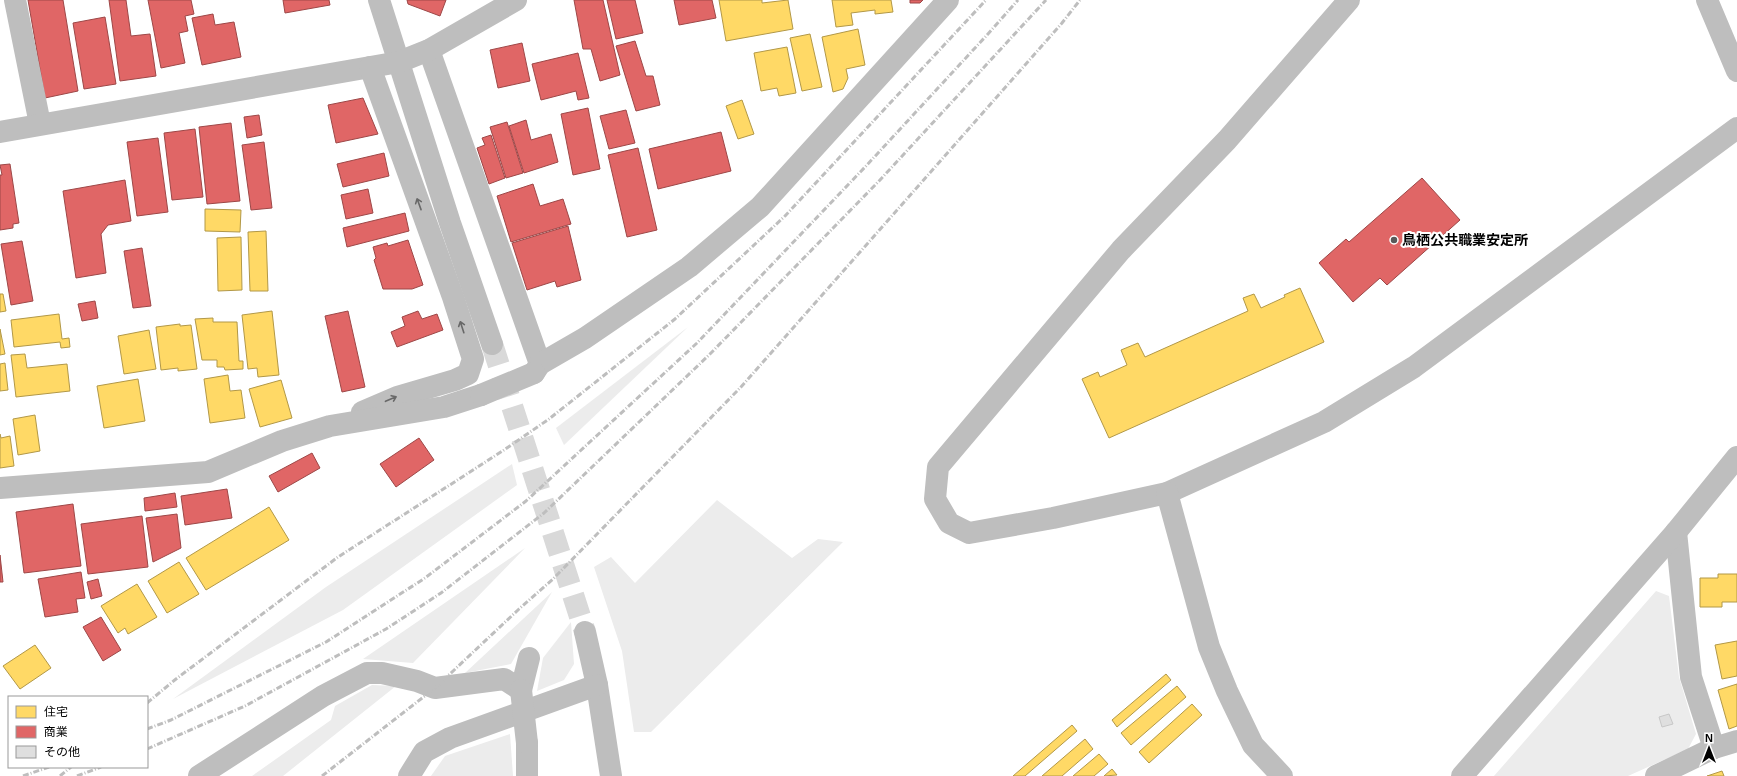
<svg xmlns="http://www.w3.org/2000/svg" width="1737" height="776" font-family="Arial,'Noto Sans JP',sans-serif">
  <rect width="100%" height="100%" fill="#fff"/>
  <g fill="#ececec">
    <path d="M688 327 564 445 556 428Z"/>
    <path d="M512 464 517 485 343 610 173 699 326 587Z"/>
    <path d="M717 500 792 558 818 539 843 542 651 732H634L622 651 594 567 611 557 635 583Z"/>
    <path d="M525 548 413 663 363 659Z"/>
    <path d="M1656 591 1669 596 1679 677 1696 734 1688 749 1628 776H1494Z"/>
    <path d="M552 592 511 664 465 673Z"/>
    <path d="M571 622 574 664 564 680 537 691 543 658Z"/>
    <path d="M372 685 396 686 283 776H252L331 720 335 706Z"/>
    <path d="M510 734 513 776H431L445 756Z"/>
  </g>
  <g fill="#ffd966" stroke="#b29847">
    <path d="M719 0H762V3L788 0 793 29 726 41Z"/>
    <path d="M832 0H891L893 12 875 14V10L851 13 853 25 836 27Z"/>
    <path d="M858 29 865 65 846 69 848 78 843 89 833 92 822 37Z"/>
    <path d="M810 34 822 87 802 91 790 38Z"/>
    <path d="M787 47 796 93 779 96 777 88 761 91 754 53Z"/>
    <path d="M742 100 754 134 738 139 726 106Z"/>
    <path d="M205 209 241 210 240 232 205 231Z"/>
    <path d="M266 231 268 291H250L248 232Z"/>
    <path d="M241 237 242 290 218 291 217 238Z"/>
    <path d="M1300 288 1324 342 1109 438 1082 379 1098 372 1100 377 1127 365 1121 350 1138 343 1145 357 1248 311 1243 298 1254 294 1261 308 1285 297 1284 295Z"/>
    <path d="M0 294H3L6 311 0 312Z"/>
    <path d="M272 311 279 375 258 377 257 368 248 369 242 315Z"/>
    <path d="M59 314 62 339 69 338 70 347 61 348 60 342 14 347 11 320Z"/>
    <path d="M213 318V322H237L239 361H243V369L225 370 224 367H217V360H202L195 319Z"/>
    <path d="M180 324V326L191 325 197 369 178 371V368L161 370 156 327Z"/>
    <path d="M0 329 5 354 0 355Z"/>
    <path d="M149 330 156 369 124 374 118 336Z"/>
    <path d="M25 354 27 368 67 364 70 391 16 397 11 355Z"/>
    <path d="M5 363 8 390 0 391V364Z"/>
    <path d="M228 375 230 391 241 390 245 418 210 423 204 379Z"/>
    <path d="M138 379 145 421 104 428 97 386Z"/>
    <path d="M281 380 292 418 260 427 249 389Z"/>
    <path d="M35 415 40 451 18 455 13 419Z"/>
    <path d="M0 434 1 438 10 436 14 466 0 468Z"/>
    <path d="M269 507 289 540 206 590 186 558Z"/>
    <path d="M179 562 199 594 167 613 148 581Z"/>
    <path d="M1718 574H1737V602H1722V607H1700V578H1718Z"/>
    <path d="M137 584 157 617 128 634 125 628 118 633 101 606Z"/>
    <path d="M1737 641V676L1722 679 1715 645Z"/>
    <path d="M35 645 51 668 20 689 3 666Z"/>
    <path d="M1166 674 1171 680 1117 727 1112 720Z"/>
    <path d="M1737 684V726L1729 729 1718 690Z"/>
    <path d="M1177 686 1186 697 1131 745 1121 733Z"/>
    <path d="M1192 704 1202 715 1149 763 1139 752Z"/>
    <path d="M1072 725 1077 731 1025 776H1013Z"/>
    <path d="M1085 739 1093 749 1062 776H1042Z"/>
    <path d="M1099 754 1108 764 1094 776H1073Z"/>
    <path d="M1112 769 1117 775 1104 776Z"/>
    <path d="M1722 771 1724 776H1707Z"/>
  </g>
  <g fill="#e06666" stroke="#9d4747">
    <path d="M28 0H63L78 91 45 98Z"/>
    <path d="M109 0H126L131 36 150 34 156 76 120 81Z"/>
    <path d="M148 0H191L194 14 185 16 188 31 179 33 185 63 161 68Z"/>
    <path d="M283 0H329L330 5 285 13Z"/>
    <path d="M407 0H446L440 16 408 4Z"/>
    <path d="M574 0H603L620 75 600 81 591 49H583Z"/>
    <path d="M607 0H635L643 33 616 39Z"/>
    <path d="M674 0H712L716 18 679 25Z"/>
    <path d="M910 0H923L920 3H910Z"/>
    <path d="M213 14 215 25 234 22 241 57 202 65 192 18Z"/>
    <path d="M105 17 116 84 84 89 73 23Z"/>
    <path d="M635 41 646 76H653L660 105 636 111 616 46Z"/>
    <path d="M522 43 530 81 498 88 490 50Z"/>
    <path d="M578 53 589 98 578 100 576 91 541 100 532 64Z"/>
    <path d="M363 98 378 134 336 143 328 105Z"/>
    <path d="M588 108 600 169 573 175 561 114Z"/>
    <path d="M626 110 635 143 609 149 600 116Z"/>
    <path d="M259 115 262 135 247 138 244 117Z"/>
    <path d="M526 120 531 140 551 134 558 162 524 173 509 126Z"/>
    <path d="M507 122 523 173 506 178 490 127Z"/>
    <path d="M231 123 240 201 207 204 199 127Z"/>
    <path d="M195 129 203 197 172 200 164 133Z"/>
    <path d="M721 132 731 171 658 189 649 149Z"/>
    <path d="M491 135 505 178 489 184 477 148 485 145 482 138Z"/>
    <path d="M158 138 168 212 137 216 127 142Z"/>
    <path d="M264 142 272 208 251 210 242 145Z"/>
    <path d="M638 148 657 230 627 237 608 155Z"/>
    <path d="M384 153 389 176 343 187 337 164Z"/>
    <path d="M10 164 19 223 13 224V228L0 230V175H2L0 165Z"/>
    <path d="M1422 178 1460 220 1387 285 1380 278 1353 302 1319 263 1346 239 1349 242Z"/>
    <path d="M125 180 131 221 108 225 101 234 106 273 76 278 63 191Z"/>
    <path d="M533 184 540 206 563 199 571 224 511 242 497 196Z"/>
    <path d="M368 189 373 213 346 219 341 195Z"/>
    <path d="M405 213 409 231 347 247 343 228Z"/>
    <path d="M568 226 581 280 557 287 555 281 527 290 512 243Z"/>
    <path d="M408 240 423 285 412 289H383L374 260 376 258 373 247 387 243 388 246Z"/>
    <path d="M22 241 33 301 11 305 1 244Z"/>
    <path d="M142 248 151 306 133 308 124 251Z"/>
    <path d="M95 301 98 318 82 321 78 304Z"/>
    <path d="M348 311 365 387 342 392 325 316Z"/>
    <path d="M418 311 422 319 437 314 443 330 397 347 391 332 405 326 402 317Z"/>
    <path d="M419 438 434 460 396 487 380 464Z"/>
    <path d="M312 453 320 468 278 492 269 476Z"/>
    <path d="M227 489 232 518 185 525 181 496Z"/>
    <path d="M175 493 177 507 145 511 144 498Z"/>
    <path d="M73 504 81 566 24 573 16 512Z"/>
    <path d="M177 514 181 548 153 562 146 518Z"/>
    <path d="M142 516 148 567 88 574 81 524Z"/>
    <path d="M0 555 3 582H0Z"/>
    <path d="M81 572 85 598 76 599 78 612 45 617 38 579Z"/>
    <path d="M98 579 102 596 91 599 87 582Z"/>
    <path d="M101 617 121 650 103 661 83 627Z"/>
  </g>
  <path fill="#dfdfdf" stroke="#c7c7c7" d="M1669 714 1673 724 1662 727 1659 717Z"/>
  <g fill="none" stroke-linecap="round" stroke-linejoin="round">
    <path stroke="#d9d9d9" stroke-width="22" stroke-dasharray="22 11" stroke-linecap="butt" d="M492 344 585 632"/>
    <g stroke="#bebebe" stroke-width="22">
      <path d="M15 0 40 124"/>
      <path d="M379 0 450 223 492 344"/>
      <path d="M1349 0 1227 140 1121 250 938 467 935 499 949 523 969 533 1053 518 1167 493 1324 422 1414 367 1737 128"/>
      <path d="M1707 0 1737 71"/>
      <path d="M429 50 540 364"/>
      <path d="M0 132 399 62 429 50 516 0"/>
      <path d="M534 373 540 364 585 338 689 267 760 207 948 0"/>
      <path d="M362 412 397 397 455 380 468 374 473 359 453 297 370 67"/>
      <path d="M0 488 208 472 282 441 330 426 444 407 481 395"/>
      <path d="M1167 493 1209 647 1227 691 1253 745 1282 776"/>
      <path d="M1676 532 1691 677 1714 748"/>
      <path d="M585 632 597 685 611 776"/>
      <path d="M527 743V776"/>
      <path d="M199 776 323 696 367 673H382L417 681 435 688 504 679 521 690 529 658"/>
      <path d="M409 776 424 752 450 738 597 685"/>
      <path d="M1462 776 1676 532 1737 457"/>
      <path d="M1656 776 1714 748 1737 741"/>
    </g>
    <g stroke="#bebebe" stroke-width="3" stroke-dasharray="6 2 1 2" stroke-linecap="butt">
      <path d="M147 703 176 679 338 557 504 450 549 419 675 319 785 216 986 0"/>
      <path d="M147 729 171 720 326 642 425 578 526 501 697 343 866 166 987 35 1018 0"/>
      <path d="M147 749 245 706 386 629 441 593 544 513 709 355 880 180 1046 0"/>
      <path d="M23 776 49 767"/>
      <path d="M60 776 71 767"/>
      <path d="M77 776 101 767"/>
      <path d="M322 776 435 688 519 609 553 579 740 388 1062 23 1080 0"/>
    </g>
    <g stroke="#bebebe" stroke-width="22">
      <path d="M481 395 534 373"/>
      <path d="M521 690 527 743"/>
    </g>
  </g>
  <defs><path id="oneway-shaft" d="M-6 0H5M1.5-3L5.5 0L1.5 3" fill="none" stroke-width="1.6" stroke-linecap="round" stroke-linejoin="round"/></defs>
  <g stroke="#686868">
    <use href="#oneway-shaft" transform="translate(419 204) rotate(-110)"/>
    <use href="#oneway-shaft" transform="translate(462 327) rotate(-108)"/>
    <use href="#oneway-shaft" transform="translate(391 399) rotate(-23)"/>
  </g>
  <circle fill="#595959" stroke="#fff" stroke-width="1.5" cx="1394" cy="240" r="4"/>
  <g text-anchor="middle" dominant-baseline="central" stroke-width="4" stroke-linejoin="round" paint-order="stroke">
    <g font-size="14" font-weight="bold" fill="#000" stroke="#fff" text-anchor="start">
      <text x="1402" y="240">鳥栖公共職業安定所</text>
    </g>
  </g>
  <rect x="8" y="696" width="140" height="72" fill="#ffffff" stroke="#999999"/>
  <rect x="16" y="706" width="20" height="12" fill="#ffd966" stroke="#999999"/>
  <text x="44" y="716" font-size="12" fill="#000000">住宅</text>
  <rect x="16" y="726" width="20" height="12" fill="#e06666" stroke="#999999"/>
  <text x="44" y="736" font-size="12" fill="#000000">商業</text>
  <rect x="16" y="746" width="20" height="12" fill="#dfdfdf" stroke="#999999"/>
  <text x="44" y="756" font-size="12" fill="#000000">その他</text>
  <g transform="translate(1709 748)" stroke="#ffffff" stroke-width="3" paint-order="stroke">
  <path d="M0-3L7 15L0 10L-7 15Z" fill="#000000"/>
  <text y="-6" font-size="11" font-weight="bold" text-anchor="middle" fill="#000000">N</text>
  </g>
</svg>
